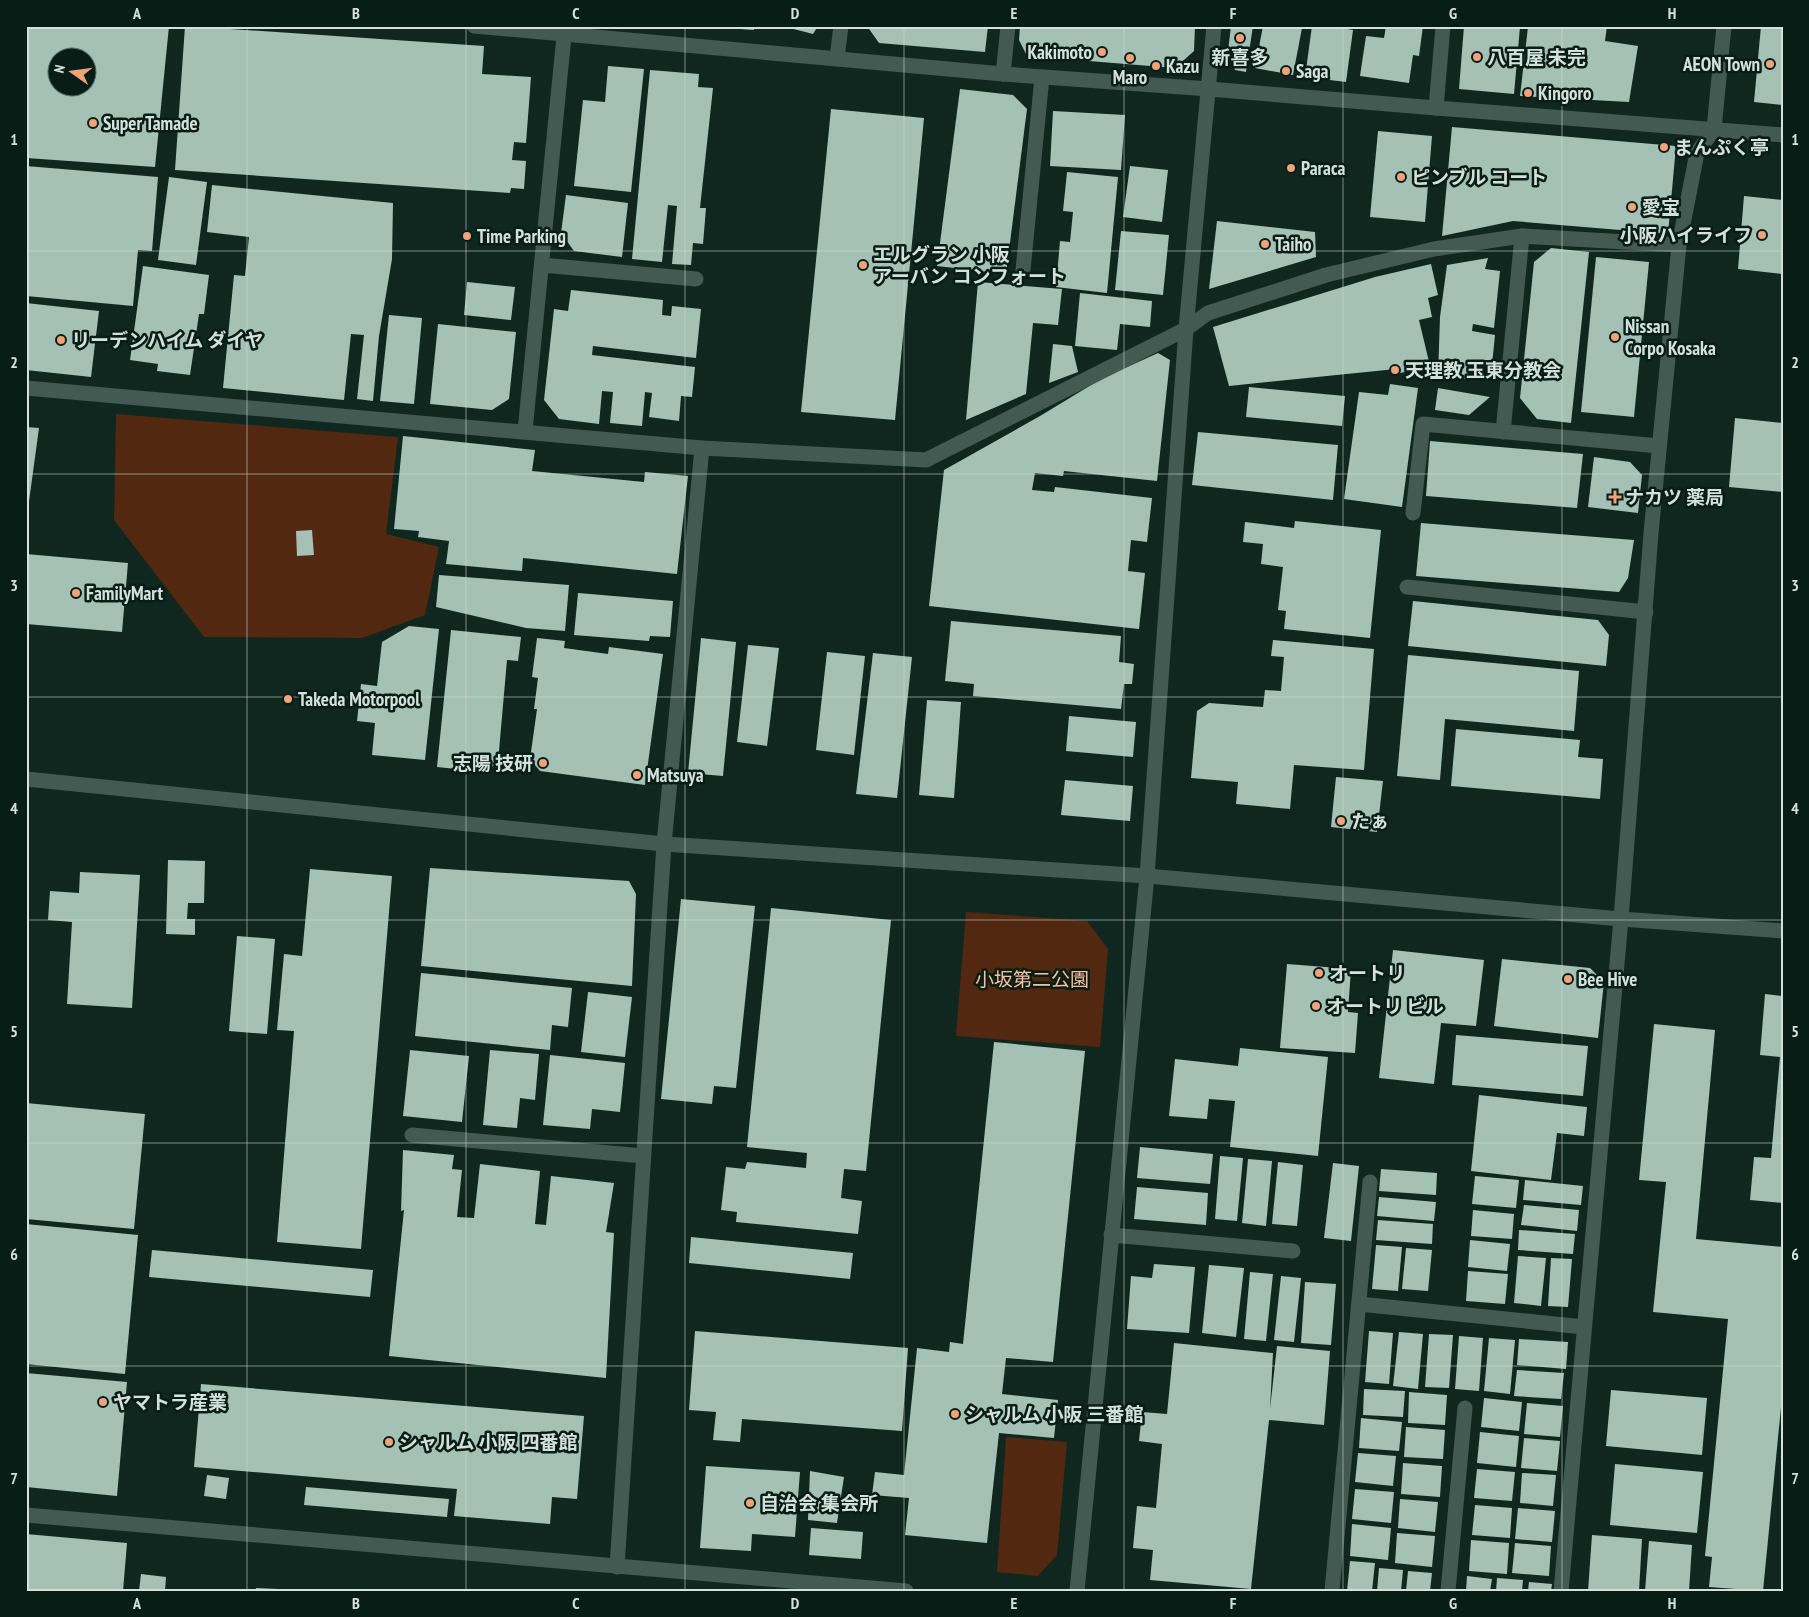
<svg xmlns="http://www.w3.org/2000/svg" width="1809" height="1617" font-family="'PT Sans Narrow','Noto Sans JP',sans-serif">
  <rect width="100%" height="100%" fill="#10271f"/>
  <g fill="#532810">
    <path d="M116 414 398 437 386 534 439 547 425 615 362 638 204 637 114 520Z"/>
    <path d="M966 912 1087 921 1108 949 1100 1047 956 1036Z"/>
    <path d="M1006 1437 1067 1442 1057 1555 1038 1576 997 1572Z"/>
  </g>
  <g fill="#a5c0b5" fill-rule="evenodd">
    <path d="M26 26H169L155 167 26 158ZM58 58H88V88H58Z"/>
    <path d="M185 26 484 46 482 74 531 77 526 143 514 142 512 160 526 161 524 189 511 188 510 193 175 170Z"/>
    <path d="M726 26H754V30L726 28Z"/>
    <path d="M782 26H818L813 34Z"/>
    <path d="M867 26H988L985 52 879 43Z"/>
    <path d="M1020 26H1195L1194 51 1175 68 1027 56 1019 40Z"/>
    <path d="M1231 26H1253L1246 72 1235 70 1228 51Z"/>
    <path d="M1263 26H1290L1302 28 1293 75 1255 68Z"/>
    <path d="M1312 26H1331L1353 30 1346 82 1305 77Z"/>
    <path d="M1386 26H1423L1419 56 1413 55 1409 83 1360 76 1366 36 1384 38Z"/>
    <path d="M1464 26 1520 27 1514 94 1459 89Z"/>
    <path d="M1561 26H1607L1605 41 1638 46 1629 102 1520 96 1528 27 1571 29Z"/>
    <path d="M1761 26H1783V105L1754 102Z"/>
    <path d="M608 66 644 69 631 192 574 186 583 100 605 102Z"/>
    <path d="M650 70 699 74 698 87 713 88 700 208H706L703 244 693 243 691 265 672 264 677 206 668 205 662 262 632 259Z"/>
    <path d="M960 89 1013 95 1027 109 1006 274 937 266Z"/>
    <path d="M831 109 924 118 895 420 801 412Z"/>
    <path d="M1053 111 1125 115 1121 170 1050 166Z"/>
    <path d="M1452 127 1676 146 1668 234 1513 221 1442 236Z"/>
    <path d="M1378 131 1432 136 1425 222 1370 217Z"/>
    <path d="M26 166 158 177 152 251 138 250 133 306 26 296Z"/>
    <path d="M1130 166 1168 170 1162 222 1123 217Z"/>
    <path d="M1067 172 1118 177 1107 293 1056 287 1060 241 1070 242 1073 212 1063 211Z"/>
    <path d="M169 177 207 182 196 265 158 260Z"/>
    <path d="M212 185 393 203 392 259 379 336 373 401 357 399 364 335 351 334 344 400 223 388 234 275 245 276 249 237 207 232Z"/>
    <path d="M566 195 628 203 622 257 574 251 561 233Z"/>
    <path d="M1744 196 1783 200V274L1738 269Z"/>
    <path d="M1217 221 1315 232 1316 257 1209 289Z"/>
    <path d="M1121 231 1169 235 1163 295 1115 290Z"/>
    <path d="M1551 248 1589 252 1571 423 1537 419 1520 398 1534 262Z"/>
    <path d="M1596 257 1649 262 1634 417 1581 412Z"/>
    <path d="M1488 258 1485 269 1500 271 1494 328 1473 324 1472 331 1495 335 1492 365 1473 360 1470 380 1438 375 1440 317 1447 265Z"/>
    <path d="M1431 264 1438 295 1428 298 1432 317 1419 320 1430 366 1396 374V369L1229 386 1213 327 1375 277Z"/>
    <path d="M143 266 209 275 204 314H199L190 375 157 371 158 364 130 360Z"/>
    <path d="M467 282 515 287 511 320 464 315Z"/>
    <path d="M978 282 1062 289 1058 325 1033 323 1026 394 966 420Z"/>
    <path d="M571 290 663 300 662 315 671 316 672 306 701 309 696 358 593 346 592 355 695 367 692 397 681 396 679 421 649 417 652 393 645 392 642 426 610 423 613 392 602 391 599 424 559 419 544 400 554 309 568 311Z"/>
    <path d="M1080 293 1152 301 1150 327 1120 324 1117 350 1075 346Z"/>
    <path d="M26 303 99 311 91 377 26 370Z"/>
    <path d="M389 315 422 318 414 404 380 401Z"/>
    <path d="M438 324 516 332 509 399 492 410 430 404Z"/>
    <path d="M1053 344 1072 346 1078 372 1049 383Z"/>
    <path d="M1158 353 1170 360 1157 481 1064 471 1063 476 1035 473 1032 490 1054 492 1055 487 1152 498 1147 542 1131 540 1128 571 1145 573 1139 629 929 606 944 470 1040 416 1101 379Z"/>
    <path d="M1390 384 1418 388 1402 507 1344 499 1359 392 1388 395Z"/>
    <path d="M1249 387 1345 396 1342 426 1246 417Z"/>
    <path d="M1438 388 1490 397 1469 415 1435 410Z"/>
    <path d="M1735 418 1783 423V492L1729 487Z"/>
    <path d="M26 427 39 428 27 516H26Z"/>
    <path d="M1198 432 1338 445 1333 500 1192 485Z"/>
    <path d="M403 436 535 450 532 471 644 482 645 472 688 476 677 574 523 558 522 571 446 564 449 541 418 537 419 531 394 529Z"/>
    <path d="M1430 441 1583 454 1577 508 1426 496Z"/>
    <path d="M1594 457 1630 462 1642 475 1638 513 1588 507Z"/>
    <path d="M1295 521 1381 530 1370 638 1284 629 1286 611 1278 610 1283 567 1261 564 1263 544 1243 542 1245 522 1294 528Z"/>
    <path d="M1421 523 1634 540 1628 578 1619 592 1416 576Z"/>
    <path d="M312 530 314 555 297 556 296 531Z"/>
    <path d="M26 554 128 563 122 632 26 624Z"/>
    <path d="M439 575 569 585 565 631 526 628 436 607Z"/>
    <path d="M578 593 673 601 670 637 650 636 649 641 574 635Z"/>
    <path d="M1413 601 1598 620 1609 635 1606 666 1408 646Z"/>
    <path d="M951 621 1121 636 1119 662 1134 664 1132 684H1124L1121 709 973 696 974 684 945 681Z"/>
    <path d="M409 626 439 629 425 760 372 755 375 723 357 721 361 684 377 686 382 642Z"/>
    <path d="M451 630 521 637 518 661 507 660 498 762 485 772 437 767Z"/>
    <path d="M537 638 565 641 564 648 608 654 609 647 663 654 645 785 540 771 530 759 537 709H534L538 678 532 677Z"/>
    <path d="M701 638 736 642 723 776 688 773Z"/>
    <path d="M1273 640 1374 649 1364 770 1294 765 1290 809 1236 804 1238 782 1191 778 1197 711 1209 703 1263 707 1265 690 1281 691 1284 657 1271 656Z"/>
    <path d="M748 645 779 648 767 746 737 742Z"/>
    <path d="M827 652 865 656 854 755 816 750Z"/>
    <path d="M873 653 912 657 897 798 856 794Z"/>
    <path d="M1408 655 1579 671 1574 731 1445 719 1440 780 1397 776Z"/>
    <path d="M927 700 961 702 954 798 919 795Z"/>
    <path d="M1069 716 1136 722 1133 757 1066 751Z"/>
    <path d="M1456 729 1580 740 1578 757 1603 759 1600 799 1451 786Z"/>
    <path d="M1336 777 1383 781 1377 832 1331 827Z"/>
    <path d="M1065 780 1133 786 1130 821 1061 815Z"/>
    <path d="M168 860 205 861 204 903H188L187 919H195V935L166 934Z"/>
    <path d="M430 868 629 881 636 894 632 986 421 966Z"/>
    <path d="M310 869 392 876 361 1249 277 1242 294 1031 277 1030 284 954 302 956Z"/>
    <path d="M80 872 140 875 132 1008 67 1004 72 922 48 920 50 891 79 893Z"/>
    <path d="M681 899 755 906 736 1088 714 1086 712 1104 661 1099Z"/>
    <path d="M771 908 891 920 866 1171 844 1169 841 1198 862 1201 858 1234 736 1222 737 1212 721 1210 726 1167 745 1169 747 1162 806 1168 807 1153 747 1147Z"/>
    <path d="M237 936 275 939 267 1034 229 1031Z"/>
    <path d="M1393 950 1484 960 1476 1026 1441 1023 1434 1084 1379 1078Z"/>
    <path d="M1502 959 1590 968 1604 982 1598 1038 1494 1026Z"/>
    <path d="M1287 964 1351 969 1348 1012 1358 1013 1355 1053 1280 1048Z"/>
    <path d="M421 973 572 988 568 1027 552 1025 550 1050 415 1036Z"/>
    <path d="M588 992 632 997 625 1057 581 1052Z"/>
    <path d="M1765 994 1783 996V1203L1750 1200 1754 1157 1771 1158 1780 1057 1760 1055Z"/>
    <path d="M1654 1024 1715 1030 1696 1239 1783 1247V1387L1763 1591 1709 1587 1712 1557 1705 1556 1728 1319 1653 1312 1666 1182 1639 1180Z"/>
    <path d="M1456 1035 1588 1046 1583 1096 1452 1085Z"/>
    <path d="M994 1042 1085 1051 1053 1362 1006 1358 1002 1394 1058 1400 1054 1438 999 1433 987 1543 905 1535 909 1498 872 1495 875 1472 904 1475 917 1348 949 1352 950 1342 963 1344Z"/>
    <path d="M1240 1048 1328 1057 1318 1156 1230 1147 1235 1101 1209 1099 1207 1119 1169 1116 1175 1059 1238 1066Z"/>
    <path d="M410 1050 469 1056 462 1122 403 1116Z"/>
    <path d="M490 1050 539 1054 535 1100 520 1098 517 1128 483 1125Z"/>
    <path d="M550 1055 625 1063 620 1112 592 1109 590 1129 543 1125Z"/>
    <path d="M1479 1095 1587 1107 1584 1136 1557 1133 1551 1180 1471 1171Z"/>
    <path d="M26 1103 145 1114 134 1229 26 1219Z"/>
    <path d="M1140 1147 1213 1154 1210 1184 1137 1178Z"/>
    <path d="M403 1150 454 1155 452 1169 462 1170 457 1217 474 1218 480 1164 540 1171 535 1224 546 1225 551 1176 614 1183 606 1232 614 1233 606 1378 389 1356 404 1210 401 1211Z"/>
    <path d="M1220 1156 1243 1158 1237 1221 1215 1219Z"/>
    <path d="M1248 1159 1272 1161 1266 1226 1242 1223Z"/>
    <path d="M1278 1162 1303 1165 1297 1226 1272 1224Z"/>
    <path d="M1333 1163 1359 1166 1351 1241 1324 1238Z"/>
    <path d="M1381 1169 1437 1173 1436 1195 1379 1191Z"/>
    <path d="M1475 1176 1519 1180 1516 1208 1472 1204Z"/>
    <path d="M1525 1180 1583 1186 1581 1205 1523 1200Z"/>
    <path d="M1137 1187 1208 1193 1206 1225 1134 1219Z"/>
    <path d="M1379 1197 1436 1202 1434 1221 1377 1216Z"/>
    <path d="M1524 1205 1579 1210 1577 1231 1521 1225Z"/>
    <path d="M1473 1210 1514 1214 1512 1239 1471 1236Z"/>
    <path d="M1378 1220 1433 1224 1432 1244 1376 1240Z"/>
    <path d="M26 1224 138 1235 125 1374 26 1364Z"/>
    <path d="M1519 1230 1575 1234 1573 1254 1518 1250Z"/>
    <path d="M691 1237 853 1253 850 1279 689 1263Z"/>
    <path d="M1470 1240 1510 1244 1507 1271 1468 1267Z"/>
    <path d="M1376 1245 1402 1247 1398 1291 1372 1289Z"/>
    <path d="M1406 1248 1432 1250 1428 1291 1402 1289Z"/>
    <path d="M152 1250 373 1270 370 1297 149 1277Z"/>
    <path d="M1518 1256 1546 1258 1541 1306 1514 1303Z"/>
    <path d="M1551 1258 1572 1259 1568 1307 1548 1306Z"/>
    <path d="M1154 1264 1195 1267 1189 1333 1127 1329 1131 1276 1152 1278Z"/>
    <path d="M1209 1265 1244 1268 1236 1337 1202 1333Z"/>
    <path d="M1468 1271 1508 1274 1505 1304 1466 1301Z"/>
    <path d="M1250 1272 1273 1274 1266 1341 1244 1339Z"/>
    <path d="M1281 1276 1301 1278 1294 1342 1274 1340Z"/>
    <path d="M1305 1282 1336 1284 1331 1345 1301 1343Z"/>
    <path d="M695 1331 908 1348 902 1431 742 1419 740 1442 713 1440 716 1412 689 1410Z"/>
    <path d="M1369 1331 1393 1333 1389 1384 1365 1382Z"/>
    <path d="M1399 1332 1423 1334 1418 1389 1393 1386Z"/>
    <path d="M1429 1334 1453 1335 1449 1388 1425 1387Z"/>
    <path d="M1459 1336 1483 1338 1479 1391 1455 1389Z"/>
    <path d="M1489 1338 1515 1340 1510 1394 1484 1391Z"/>
    <path d="M1519 1339 1568 1342 1566 1369 1517 1365Z"/>
    <path d="M1174 1343 1273 1353 1270 1409 1277 1346 1330 1351 1324 1425 1269 1420 1251 1589 1150 1580 1153 1550 1133 1548 1137 1506 1156 1508 1162 1444 1139 1441 1142 1412 1167 1414Z"/>
    <path d="M1517 1370 1564 1373 1561 1399 1514 1396Z"/>
    <path d="M26 1373 127 1382 117 1496 26 1487Z"/>
    <path d="M201 1384 584 1416 577 1499 552 1497 550 1524 454 1516 457 1489 194 1467Z"/>
    <path d="M1364 1389 1405 1391 1403 1417 1363 1415Z"/>
    <path d="M1611 1390 1707 1398 1702 1455 1606 1446Z"/>
    <path d="M1409 1392 1447 1395 1445 1425 1408 1423Z"/>
    <path d="M1484 1398 1522 1402 1519 1431 1481 1427Z"/>
    <path d="M1527 1403 1563 1406 1560 1437 1524 1434Z"/>
    <path d="M1361 1418 1402 1422 1399 1451 1359 1448Z"/>
    <path d="M1406 1427 1445 1430 1443 1459 1404 1457Z"/>
    <path d="M1480 1432 1519 1436 1516 1467 1477 1463Z"/>
    <path d="M1524 1438 1560 1441 1557 1471 1521 1468Z"/>
    <path d="M1358 1453 1396 1456 1393 1486 1355 1482Z"/>
    <path d="M1403 1463 1442 1466 1440 1497 1401 1494Z"/>
    <path d="M1615 1464 1703 1472 1697 1533 1610 1525Z"/>
    <path d="M706 1466 800 1472 795 1537 752 1534 751 1551 700 1548Z"/>
    <path d="M1477 1469 1515 1472 1512 1501 1474 1498Z"/>
    <path d="M810 1471 844 1477 837 1523 808 1520Z"/>
    <path d="M1522 1473 1556 1475 1553 1506 1520 1503Z"/>
    <path d="M207 1475 229 1478 226 1499 204 1496Z"/>
    <path d="M306 1487 449 1499 447 1517 304 1505Z"/>
    <path d="M1355 1489 1394 1492 1391 1523 1352 1519Z"/>
    <path d="M1400 1499 1438 1502 1435 1532 1398 1528Z"/>
    <path d="M1475 1505 1512 1508 1510 1538 1472 1535Z"/>
    <path d="M1518 1508 1555 1511 1552 1542 1515 1539Z"/>
    <path d="M1352 1524 1391 1528 1388 1560 1350 1556Z"/>
    <path d="M811 1528 863 1532 861 1559 809 1555Z"/>
    <path d="M1397 1533 1435 1536 1432 1567 1395 1563Z"/>
    <path d="M26 1534 127 1543 123 1591H26Z"/>
    <path d="M1592 1535 1642 1539 1639 1591H1588Z"/>
    <path d="M1471 1540 1509 1543 1507 1574 1469 1571Z"/>
    <path d="M1649 1541 1692 1545 1689 1591H1645Z"/>
    <path d="M1515 1543 1551 1546 1549 1576 1512 1573Z"/>
    <path d="M1350 1561 1375 1563 1372 1591H1347Z"/>
    <path d="M1379 1568 1403 1570 1401 1591H1377Z"/>
    <path d="M1408 1571 1432 1573 1430 1591H1406Z"/>
    <path d="M141 1574 166 1577 165 1591H139Z"/>
    <path d="M1467 1576 1492 1579 1490 1591H1466Z"/>
    <path d="M1497 1578 1523 1580 1522 1591H1496Z"/>
    <path d="M1529 1582 1552 1584 1551 1591H1528Z"/>
    <path d="M256 1588 278 1589V1591H255Z"/>
  </g>
  <g fill="none" stroke-linecap="round" stroke-linejoin="round">
    <g stroke="#425a51" stroke-width="15">
      <path d="M474 26 1003 74 1209 89 1436 108 1783 135"/>
      <path d="M837 58 841 26"/>
      <path d="M1003 74 1008 26"/>
      <path d="M1436 108 1443 26"/>
      <path d="M542 265 696 279"/>
      <path d="M1023 270 1042 77"/>
      <path d="M26 388 702 448 926 460 1186 329 1208 313 1326 275 1434 249 1522 236 1679 245"/>
      <path d="M525 431 565 26"/>
      <path d="M1503 432 1522 236"/>
      <path d="M1413 513 1423 424 1659 446"/>
      <path d="M1407 587 1646 612"/>
      <path d="M26 779 664 844 1147 876 1621 919 1783 931"/>
      <path d="M412 1135 643 1156"/>
      <path d="M1111 1235 1293 1251"/>
      <path d="M1359 1304 1584 1327"/>
      <path d="M26 1515 906 1591"/>
      <path d="M617 1567 664 844 702 448"/>
      <path d="M1077 1591 1147 876 1186 329 1214 26"/>
      <path d="M1332 1591 1370 1182"/>
      <path d="M1448 1591 1465 1408"/>
      <path d="M1561 1591 1621 919 1651 533 1679 245 1697 153 1714 129 1724 26"/>
    </g>
  </g>
  <path fill="none" stroke="#d3e0db" stroke-width="1" stroke-opacity="0.55" d="M247 26V1591M466 26V1591M685 26V1591M904 26V1591M1124 26V1591M1343 26V1591M1562 26V1591M26 251H1783M26 474H1783M26 697H1783M26 920H1783M26 1143H1783M26 1366H1783"/>
  <g fill="#f0a27a" stroke="#071d16" stroke-width="2">
    <circle cx="1240" cy="38" r="5"/>
    <circle cx="1102" cy="52" r="5"/>
    <circle cx="1477" cy="57" r="5"/>
    <circle cx="1130" cy="58" r="5"/>
    <circle cx="1770" cy="64" r="5"/>
    <circle cx="1156" cy="66" r="5"/>
    <circle cx="1286" cy="71" r="5"/>
    <circle cx="1528" cy="93" r="5"/>
    <circle cx="93" cy="123" r="5"/>
    <circle cx="1664" cy="147" r="5"/>
    <circle cx="1291" cy="168" r="5"/>
    <circle cx="1401" cy="177" r="5"/>
    <circle cx="1632" cy="207" r="5"/>
    <circle cx="1762" cy="235" r="5"/>
    <circle cx="467" cy="236" r="5"/>
    <circle cx="1265" cy="244" r="5"/>
    <circle cx="863" cy="265" r="5"/>
    <circle cx="1615" cy="337" r="5"/>
    <circle cx="61" cy="340" r="5"/>
    <circle cx="1395" cy="370" r="5"/>
    <path d="M1612.5 489.5h5v5h5v5h-5v5h-5v-5h-5v-5h5z"/>
    <circle cx="76" cy="593" r="5"/>
    <circle cx="288" cy="699" r="5"/>
    <circle cx="543" cy="763" r="5"/>
    <circle cx="637" cy="775" r="5"/>
    <circle cx="1341" cy="821" r="5"/>
    <circle cx="1319" cy="973" r="5"/>
    <circle cx="1568" cy="979" r="5"/>
    <circle cx="1316" cy="1006" r="5"/>
    <circle cx="103" cy="1402" r="5"/>
    <circle cx="955" cy="1414" r="5"/>
    <circle cx="389" cy="1442" r="5"/>
    <circle cx="750" cy="1503" r="5"/>
  </g>
  <g text-anchor="middle" dominant-baseline="central" stroke-width="5" stroke-linejoin="round" paint-order="stroke">
    <g font-size="19" font-weight="bold" fill="#d3e0db" stroke="#071d16" text-anchor="start">
      <text x="1092" y="52" text-anchor="end">Kakimoto</text>
      <text x="1240" y="57" text-anchor="middle">新喜多</text>
      <text x="1487" y="57">八百屋 未完</text>
      <text x="1760" y="64" text-anchor="end">AEON Town</text>
      <text x="1166" y="66">Kazu</text>
      <text x="1296" y="71">Saga</text>
      <text x="1130" y="77" text-anchor="middle">Maro</text>
      <text x="1538" y="93">Kingoro</text>
      <text x="103" y="123">Super Tamade</text>
      <text x="1674" y="147">まんぷく亭</text>
      <text x="1301" y="168">Paraca</text>
      <text x="1411" y="177">ピンブル コート</text>
      <text x="1642" y="207">愛宝</text>
      <text x="1752" y="235" text-anchor="end">小阪ハイライフ</text>
      <text x="477" y="236">Time Parking</text>
      <text x="1275" y="244">Taiho</text>
      <text x="873" y="254">エルグラン 小阪<tspan x="873" dy="22">アーバン コンフォート</tspan></text>
      <text x="1625" y="326">Nissan<tspan x="1625" dy="22">Corpo Kosaka</tspan></text>
      <text x="71" y="340">リーデンハイム ダイヤ</text>
      <text x="1405" y="370">天理教 玉東分教会</text>
      <text x="1625" y="497">ナカツ 薬局</text>
      <text x="86" y="593">FamilyMart</text>
      <text x="298" y="699">Takeda Motorpool</text>
      <text x="533" y="763" text-anchor="end">志陽 技研</text>
      <text x="647" y="775">Matsuya</text>
      <text x="1351" y="821">たぁ</text>
      <text x="1329" y="973">オートリ</text>
      <text x="1578" y="979">Bee Hive</text>
      <text x="1326" y="1006">オートリ ビル</text>
      <text x="113" y="1402">ヤマトラ産業</text>
      <text x="965" y="1414">シャルム 小阪 三番館</text>
      <text x="399" y="1442">シャルム 小阪 四番館</text>
      <text x="760" y="1503">自治会 集会所</text>
    </g>
    <g font-size="19" fill="#fdbe9e" stroke="#071d16">
      <text x="1032" y="979">小坂第二公園</text>
    </g>
  </g>
  <rect width="1809" height="1617" fill="none" stroke="#071d16" stroke-width="55"/>
  <g transform="translate(72 72) rotate(284)"><circle r="24" fill="#071d16" stroke="#596b65"/>
  <path d="M0-4L9 19L0 12L-9 19Z" fill="#f0a27a"/>
  <text y="-8" font-size="14" font-weight="bold" text-anchor="middle" fill="#d3e0db">N</text>
  </g>
  <rect x="28" y="28" width="1754" height="1562" fill="none" stroke="#d3e0db" stroke-width="2"/>
  <g font-size="16" text-anchor="middle" font-weight="bold" fill="#d3e0db">
    <text x="137" y="19">A</text>
    <text x="356" y="19">B</text>
    <text x="576" y="19">C</text>
    <text x="795" y="19">D</text>
    <text x="1014" y="19">E</text>
    <text x="1233" y="19">F</text>
    <text x="1453" y="19">G</text>
    <text x="1672" y="19">H</text>
    <text x="14" y="145">1</text>
    <text x="1795" y="145">1</text>
    <text x="14" y="368">2</text>
    <text x="1795" y="368">2</text>
    <text x="14" y="591">3</text>
    <text x="1795" y="591">3</text>
    <text x="14" y="814">4</text>
    <text x="1795" y="814">4</text>
    <text x="14" y="1037">5</text>
    <text x="1795" y="1037">5</text>
    <text x="14" y="1260">6</text>
    <text x="1795" y="1260">6</text>
    <text x="14" y="1484">7</text>
    <text x="1795" y="1484">7</text>
    <text x="137" y="1609">A</text>
    <text x="356" y="1609">B</text>
    <text x="576" y="1609">C</text>
    <text x="795" y="1609">D</text>
    <text x="1014" y="1609">E</text>
    <text x="1233" y="1609">F</text>
    <text x="1453" y="1609">G</text>
    <text x="1672" y="1609">H</text>
  </g>
</svg>
